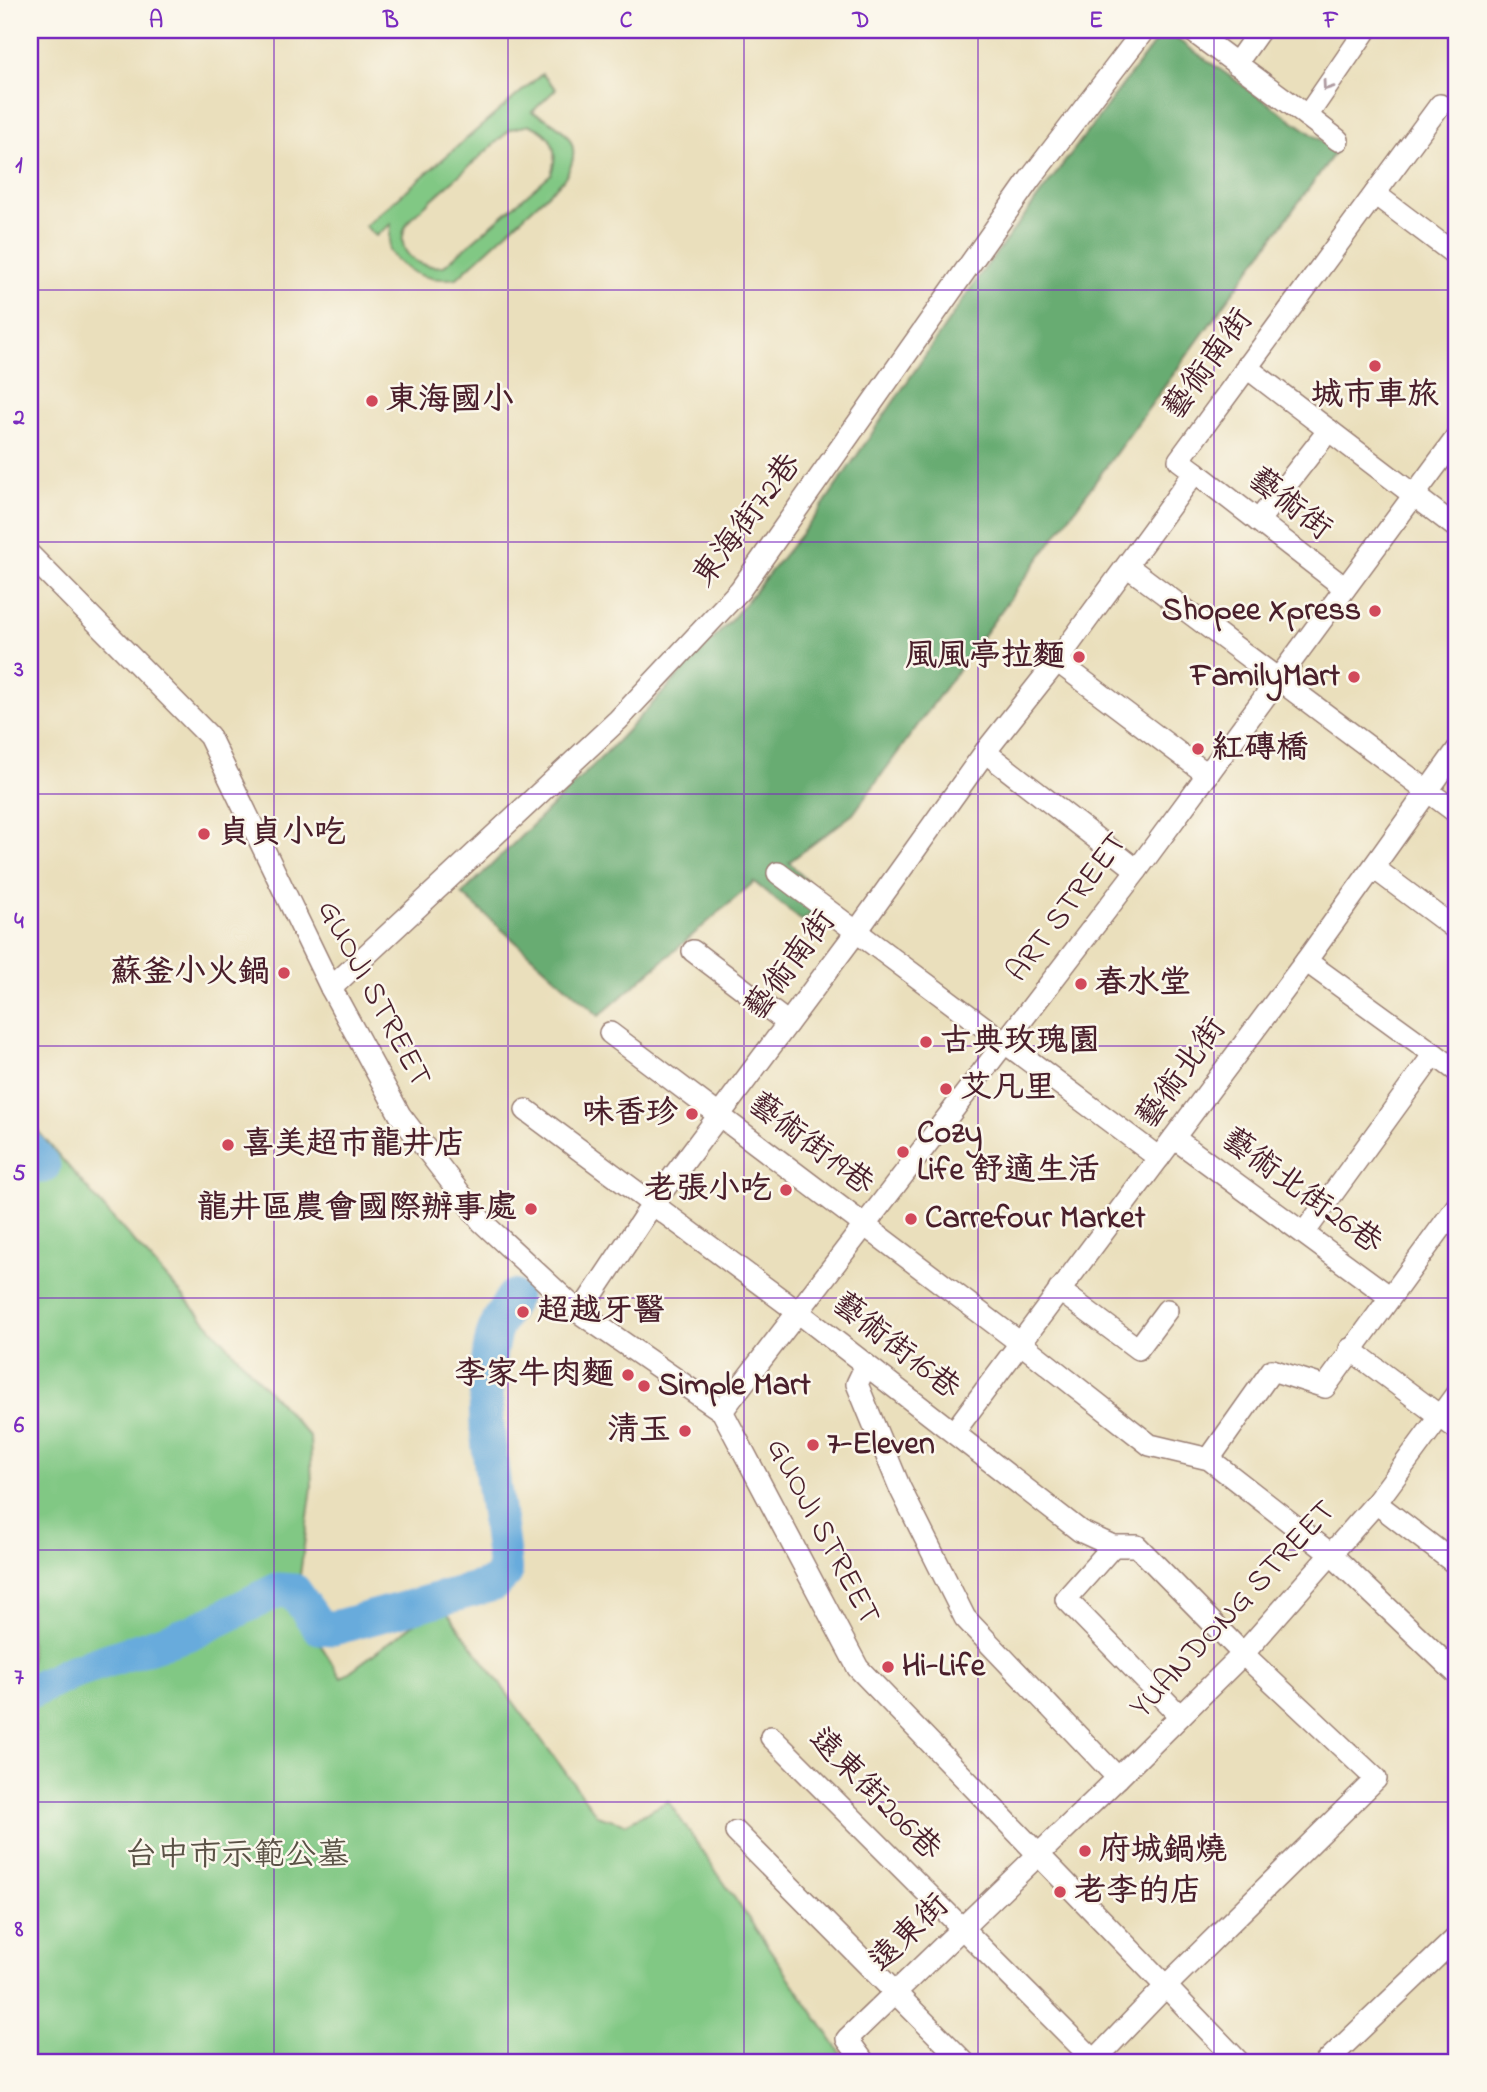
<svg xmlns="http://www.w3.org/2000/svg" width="1487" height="2092" font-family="'Indie Flower','LXGW WenKai TC',sans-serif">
  <rect width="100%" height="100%" fill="#fbf7ec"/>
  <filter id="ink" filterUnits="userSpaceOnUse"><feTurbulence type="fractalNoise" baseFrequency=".0143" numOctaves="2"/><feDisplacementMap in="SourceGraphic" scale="14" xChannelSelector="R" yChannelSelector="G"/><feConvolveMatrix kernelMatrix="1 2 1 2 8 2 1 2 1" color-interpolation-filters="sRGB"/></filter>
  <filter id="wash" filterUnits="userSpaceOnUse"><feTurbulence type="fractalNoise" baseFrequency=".00686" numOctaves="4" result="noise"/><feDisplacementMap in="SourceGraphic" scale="28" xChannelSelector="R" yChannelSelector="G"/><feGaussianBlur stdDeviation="1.57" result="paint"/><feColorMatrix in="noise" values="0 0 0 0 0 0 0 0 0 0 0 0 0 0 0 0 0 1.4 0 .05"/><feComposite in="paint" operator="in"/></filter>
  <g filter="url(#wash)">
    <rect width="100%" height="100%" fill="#eadfbc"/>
    <g fill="#81c884" stroke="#667458" stroke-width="2" fill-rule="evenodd">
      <path d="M542 74 556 89 532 112C564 126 588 145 563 180L457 278C430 282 406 274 389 251L391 224 376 236 365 226ZM530 125C554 134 559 151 551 174L444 266C412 270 389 245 412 217L511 129Z"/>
      <path d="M30 1122 110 1215 310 1437 312 1487 296 1604 341 1678 441 1604 597 1815 626 1824 668 1801 847 2062H30Z"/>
    </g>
    <path fill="#68ac72" stroke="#59664e" stroke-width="2" d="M1164 30 1336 151 853 814 789 862 825 902 802 921 754 882 599 1016 462 894 605 754 733 618 815 517 982 272Z"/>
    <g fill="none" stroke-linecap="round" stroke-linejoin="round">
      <g stroke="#67abdc" stroke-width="35">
        <path d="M30 1150 43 1166"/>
        <path d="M30 1692 72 1672 193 1632 278 1590 294 1591 319 1627 334 1628 494 1584 505 1573C498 1495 475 1414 493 1336 496 1323 506 1309 513 1297"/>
      </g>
    </g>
  </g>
  <g filter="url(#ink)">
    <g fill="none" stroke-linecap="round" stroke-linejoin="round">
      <g stroke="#9a7f74" stroke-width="24">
        <g id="minor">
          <path d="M1191 30 1307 116 1366 30"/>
          <path d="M1236 64 1260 30"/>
          <path d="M1307 116 1338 140"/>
          <path d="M1375 194 1457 256"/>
          <path d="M1246 367 1457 528"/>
          <path d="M1195 472 1345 588"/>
          <path d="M1258 521 1329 430"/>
          <path d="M30 555 209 736 331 988 400 1115 482 1222 580 1313 722 1411 858 1668 1239 2062"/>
          <path d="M1127 566 1457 813"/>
          <path d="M1057 661 1208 775"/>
          <path d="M985 752 1137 870"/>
          <path d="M1374 868 1457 930"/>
          <path d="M778 873 1159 1158"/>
          <path d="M693 951 788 1023"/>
          <path d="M1306 961 1434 1054"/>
          <path d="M331 988 618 720 740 590 1030 179 1144 30"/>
          <path d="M610 1033 1019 1342 1150 1445 1209 1459 1332 1555 1457 1674"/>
          <path d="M526 1110 798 1312 1080 1531 1113 1546H1137L1243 1654 1376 1779 1166 1986 1093 2062"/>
          <path d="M1174 1138 1390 1297"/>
          <path d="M1304 1233 1434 1054 1457 1071"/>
          <path d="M1059 1290 1138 1349 1167 1310"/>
          <path d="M580 1313 652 1205 857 931 985 752 1057 661 1195 472 1179 460 1440 105"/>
          <path d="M1350 1349 1457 1429"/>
          <path d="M866 1365 857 1384 900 1488 965 1618 1118 1778"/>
          <path d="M722 1411 1137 870 1457 437"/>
          <path d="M954 1432 1306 961 1457 750"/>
          <path d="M1209 1459 1272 1370 1325 1387 1457 1206"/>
          <path d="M1376 1503 1457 1565"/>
          <path d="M1113 1546 1066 1599 1180 1716"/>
          <path d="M771 1737 1096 2062"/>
          <path d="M736 1832 964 2062"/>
          <path d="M864 2062 847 2039 1118 1778 1243 1654 1376 1503 1457 1393"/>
          <path d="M1326 2062 1457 1937"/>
        </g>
      </g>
      <use href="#minor" stroke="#fff" stroke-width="21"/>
    </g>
    <defs><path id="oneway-chevron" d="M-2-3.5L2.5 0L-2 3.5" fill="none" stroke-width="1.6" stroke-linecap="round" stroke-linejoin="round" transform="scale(1.75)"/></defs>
    <use stroke="#ae9aa0" href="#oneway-chevron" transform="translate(1327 86) rotate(125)"/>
  </g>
  <path fill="none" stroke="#7b2cbf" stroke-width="2" stroke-opacity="0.55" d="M274 30V2062M508 30V2062M744 30V2062M978 30V2062M1214 30V2062M30 290H1457M30 542H1457M30 794H1457M30 1046H1457M30 1298H1457M30 1550H1457M30 1802H1457"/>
  <g fill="#d1495b" stroke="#fbf7ec" stroke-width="2.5">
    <circle cx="1375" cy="366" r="7"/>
    <circle cx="372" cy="401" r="7"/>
    <circle cx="1375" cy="611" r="7"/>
    <circle cx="1079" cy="657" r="7"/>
    <circle cx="1354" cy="677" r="7"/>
    <circle cx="1198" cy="749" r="7"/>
    <circle cx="204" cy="834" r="7"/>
    <circle cx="284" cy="973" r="7"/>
    <circle cx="1081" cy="984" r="7"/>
    <circle cx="926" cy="1042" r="7"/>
    <circle cx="946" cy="1089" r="7"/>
    <circle cx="692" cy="1114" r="7"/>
    <circle cx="228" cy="1145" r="7"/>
    <circle cx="903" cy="1152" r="7"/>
    <circle cx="786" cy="1190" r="7"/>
    <circle cx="531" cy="1209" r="7"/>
    <circle cx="911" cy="1219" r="7"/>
    <circle cx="523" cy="1312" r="7"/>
    <circle cx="628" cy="1375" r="7"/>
    <circle cx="644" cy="1386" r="7"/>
    <circle cx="685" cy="1431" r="7"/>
    <circle cx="813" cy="1445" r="7"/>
    <circle cx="888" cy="1667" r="7"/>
    <circle cx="1085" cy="1851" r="7"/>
    <circle cx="1060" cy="1892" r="7"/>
  </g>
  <g text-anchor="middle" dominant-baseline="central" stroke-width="5" stroke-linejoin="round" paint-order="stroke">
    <g font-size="32" fill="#4a1f2b" stroke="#fbf7ec">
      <text transform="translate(1209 365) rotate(-54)">藝術南街</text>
      <text transform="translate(1289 505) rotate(38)">藝術街</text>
      <text transform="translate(748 521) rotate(-53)">東海街72巷</text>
      <text transform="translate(1068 908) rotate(-53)">ART STREET</text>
      <text transform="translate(791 966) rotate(-53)">藝術南街</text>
      <text transform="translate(373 994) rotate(62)">GUOJI STREET</text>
      <text transform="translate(1182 1074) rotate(-54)">藝術北街</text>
      <text transform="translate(810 1145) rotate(37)">藝術街19巷</text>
      <text transform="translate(1301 1192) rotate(36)">藝術北街26巷</text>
      <text transform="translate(895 1347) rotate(38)">藝術街16巷</text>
      <text transform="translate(822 1532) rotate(62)">GUOJI STREET</text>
      <text transform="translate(1234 1610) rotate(-47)">YUANDONG STREET</text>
      <text transform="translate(874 1795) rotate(45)">遠東街206巷</text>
      <text transform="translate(910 1934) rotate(-44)">遠東街</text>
    </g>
    <g font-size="32" font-weight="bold" fill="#4a1f2b" stroke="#fbf7ec" text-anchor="start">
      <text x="1375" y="396" text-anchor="middle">城市車旅</text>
      <text x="386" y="401">東海國小</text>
      <text x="1361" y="611" text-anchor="end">Shopee Xpress</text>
      <text x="1065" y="657" text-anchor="end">風風亭拉麵</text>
      <text x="1340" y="677" text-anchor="end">FamilyMart</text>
      <text x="1212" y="749">紅磚橋</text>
      <text x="218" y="834">貞貞小吃</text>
      <text x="270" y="973" text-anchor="end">蘇釜小火鍋</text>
      <text x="1095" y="984">春水堂</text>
      <text x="940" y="1042">古典玫瑰園</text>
      <text x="960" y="1089">艾凡里</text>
      <text x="678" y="1114" text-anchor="end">味香珍</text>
      <text x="917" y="1134">Cozy<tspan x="917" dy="37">Life 舒適生活</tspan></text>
      <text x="242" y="1145">喜美超市龍井店</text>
      <text x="772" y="1190" text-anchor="end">老張小吃</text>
      <text x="517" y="1209" text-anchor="end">龍井區農會國際辦事處</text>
      <text x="925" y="1219">Carrefour Market</text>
      <text x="537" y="1312">超越牙醫</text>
      <text x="614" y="1375" text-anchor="end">李家牛肉麵</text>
      <text x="658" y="1386">Simple Mart</text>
      <text x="671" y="1431" text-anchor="end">清玉</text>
      <text x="827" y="1445">7-Eleven</text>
      <text x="902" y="1667">Hi-Life</text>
      <text x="1099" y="1851">府城鍋燒</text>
      <text x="1074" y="1892">老李的店</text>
    </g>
    <g font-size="32" fill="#5a5246" stroke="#fbf7ec">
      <text x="237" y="1856">台中市示範公墓</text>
    </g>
  </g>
  <rect width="1487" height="2092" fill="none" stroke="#fbf7ec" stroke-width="77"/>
  <rect x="38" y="38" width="1410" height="2016" fill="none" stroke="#7b2cbf" stroke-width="2.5"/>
  <g font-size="23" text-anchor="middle" font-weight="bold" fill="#7b2cbf">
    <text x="156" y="27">A</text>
    <text x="391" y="27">B</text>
    <text x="626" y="27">C</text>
    <text x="861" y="27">D</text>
    <text x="1096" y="27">E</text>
    <text x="1331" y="27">F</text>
    <text x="19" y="172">1</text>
    <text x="19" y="424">2</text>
    <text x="19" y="676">3</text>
    <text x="19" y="928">4</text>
    <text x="19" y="1180">5</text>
    <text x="19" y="1432">6</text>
    <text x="19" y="1684">7</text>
    <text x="19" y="1936">8</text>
  </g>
</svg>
